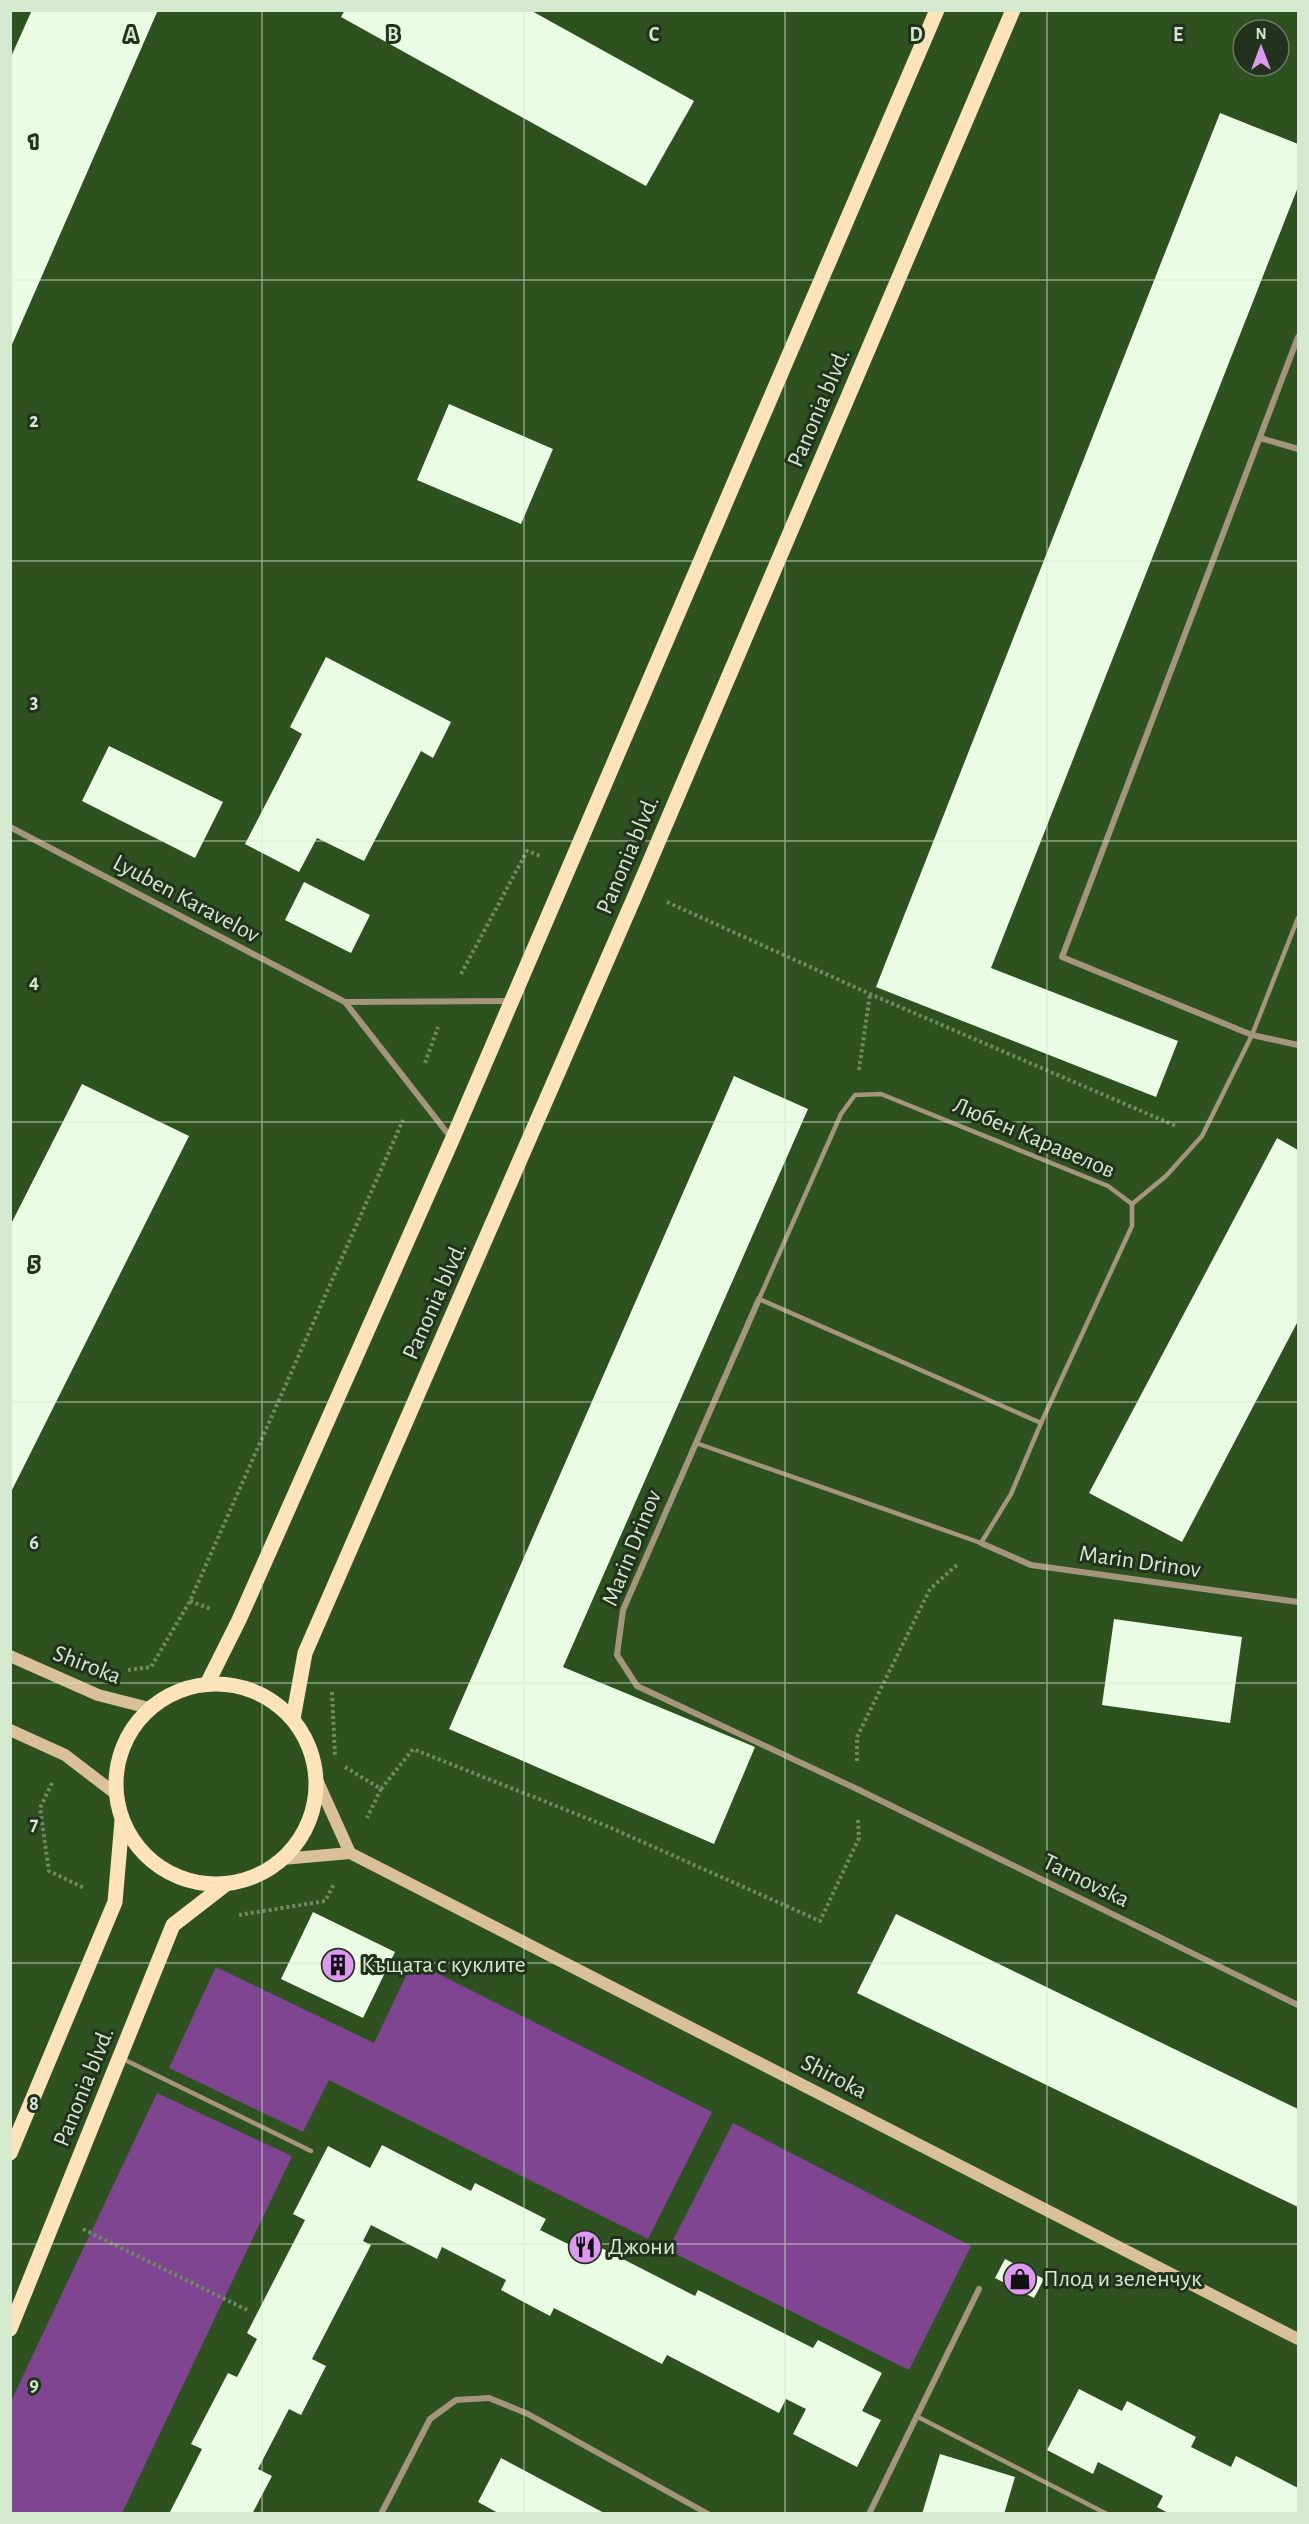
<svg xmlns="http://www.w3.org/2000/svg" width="1309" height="2524" font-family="'Alegreya Sans',sans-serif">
  <rect width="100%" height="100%" fill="#2d5220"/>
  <g fill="#7f4590">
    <path d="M413 1961 712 2112 648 2239 329 2080 303 2132 169 2068 216 1967 374 2043Z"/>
    <path d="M157 2093 292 2156 122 2513H11V2401Z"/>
    <path d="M733 2123 971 2246 909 2370 668 2250Z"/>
  </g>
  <g fill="#ebfce5">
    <path d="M32 10H158L10 349V59Z"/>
    <path d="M345 10H530L694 101 646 186 341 17Z"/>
    <path d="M1220 113 1298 144V187L991 968 1178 1041 1156 1097 876 987Z"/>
    <path d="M449 404 553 449 521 524 417 480Z"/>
    <path d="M326 657 451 722 433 758 421 751 364 861 317 838 299 872 245 844 302 734 290 727Z"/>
    <path d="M109 746 223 802 195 858 82 801Z"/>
    <path d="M304 882 370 915 351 953 285 920Z"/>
    <path d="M734 1076 808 1109 563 1667 755 1747 714 1844 449 1729Z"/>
    <path d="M82 1084 189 1136 10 1494V1226Z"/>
    <path d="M1277 1138 1298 1150V1321L1182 1542 1089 1493Z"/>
    <path d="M1114 1619 1242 1637 1230 1723 1102 1705Z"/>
    <path d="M313 1912 395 1952 363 2018 281 1979Z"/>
    <path d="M896 1914 1298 2109V2207L857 1993Z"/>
    <path d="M382 2145 471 2191 475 2183 546 2219 540 2230 576 2248 582 2238 695 2296 698 2290 813 2348 818 2340 882 2373 862 2411 881 2420 857 2467 793 2434 806 2409 786 2399 779 2413 667 2355 662 2364 554 2308 550 2316 501 2290 506 2280 442 2247 437 2259 371 2225 363 2241 371 2245 312 2359 326 2366 301 2415 289 2409 258 2469 272 2476 252 2514H169L202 2449 191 2444 228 2373 237 2377 257 2339 247 2333 305 2220 293 2214 328 2146 370 2168Z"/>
    <path d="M1005 2259 1044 2279 1034 2298 995 2278Z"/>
    <path d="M1079 2389 1122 2411 1127 2401 1196 2437 1191 2447 1231 2467 1236 2456 1298 2488V2514H1170L1157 2507 1163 2496 1098 2462 1093 2474 1047 2450Z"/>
    <path d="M940 2454 1015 2477 1004 2514H922Z"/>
    <path d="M501 2458 606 2514H500L478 2502Z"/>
  </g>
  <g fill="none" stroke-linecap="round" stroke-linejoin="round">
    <g stroke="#6c8b61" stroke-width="4" stroke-dasharray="3 3" stroke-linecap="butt">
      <path d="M667 902 870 994 1176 1126"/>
      <path d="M461 974 527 851 541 856"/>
      <path d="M425 1063 438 1027"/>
      <path d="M859 1070 870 994"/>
      <path d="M190 1601 211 1609"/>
      <path d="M128 1670 151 1667 190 1601 403 1120"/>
      <path d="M332 1692 335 1756"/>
      <path d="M857 1761V1737L930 1589 958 1564"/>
      <path d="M345 1767 381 1789 367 1818"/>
      <path d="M52 1783 40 1808 49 1871 84 1888"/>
      <path d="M381 1789 413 1749 609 1827 820 1921 859 1838 858 1820"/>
      <path d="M239 1915 325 1901 334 1884"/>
      <path d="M83 2229 247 2310"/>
    </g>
    <g stroke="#a5957c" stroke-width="4.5">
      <path d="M1041 1423 759 1299 841 1114 855 1095 881 1094 1108 1186 1132 1204 1166 1176 1202 1136 1252 1035 1298 918"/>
      <path d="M696 1443 981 1543 1011 1494 1041 1423 1132 1226V1204"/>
      <path d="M123 2059 311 2151"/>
      <path d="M916 2416 1107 2514"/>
    </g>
    <g stroke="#a5957c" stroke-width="6">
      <path d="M1298 337 1062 957 1252 1035 1298 1045"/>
      <path d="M1260 438 1298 449"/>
      <path d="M10 827 345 1002 452 1139"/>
      <path d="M345 1002 510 1001"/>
      <path d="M759 1299 623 1610 617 1655 637 1686 857 1789 1298 2005"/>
      <path d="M981 1543 1031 1565 1298 1602"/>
      <path d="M381 2514 430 2419 456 2400 489 2398 528 2414 708 2514"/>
      <path d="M869 2514 979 2289"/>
    </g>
    <g stroke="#dac098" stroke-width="12">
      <path d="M10 1656 98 1695 149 1708"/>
      <path d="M10 1730 65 1755 116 1794"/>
      <path d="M317 1780 350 1853"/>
      <path d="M282 1859 350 1853 1298 2339"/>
    </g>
    <g stroke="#fde2ba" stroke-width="15">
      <circle cx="216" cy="1784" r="100"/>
      <path d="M207 1684 239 1620 452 1140 937 10"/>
      <path d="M293 1719 305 1653 638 889 1013 10"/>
      <path d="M10 2153 115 1902 122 1821"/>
      <path d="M10 2329 173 1925 226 1884"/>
    </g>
  </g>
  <path fill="none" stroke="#d4e9cd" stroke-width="1.5" stroke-opacity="0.55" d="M262 10V2514M524 10V2514M785 10V2514M1047 10V2514M10 280H1298M10 561H1298M10 841H1298M10 1122H1298M10 1402H1298M10 1683H1298M10 1963H1298M10 2244H1298"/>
  <defs>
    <g id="building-disc" transform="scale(1.725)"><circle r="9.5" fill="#de98f2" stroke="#22321c"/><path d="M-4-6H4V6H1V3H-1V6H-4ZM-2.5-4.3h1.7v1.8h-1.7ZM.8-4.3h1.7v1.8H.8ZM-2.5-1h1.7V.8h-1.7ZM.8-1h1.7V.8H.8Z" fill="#111"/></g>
    <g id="restaurant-disc" transform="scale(1.725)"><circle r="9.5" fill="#de98f2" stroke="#22321c"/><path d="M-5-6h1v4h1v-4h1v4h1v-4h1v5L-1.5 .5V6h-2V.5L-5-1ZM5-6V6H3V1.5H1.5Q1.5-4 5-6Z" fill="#111"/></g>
    <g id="shop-disc" transform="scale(1.725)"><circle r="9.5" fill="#de98f2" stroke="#22321c"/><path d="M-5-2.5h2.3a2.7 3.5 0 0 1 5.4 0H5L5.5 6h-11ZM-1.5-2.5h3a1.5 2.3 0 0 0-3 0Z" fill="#111"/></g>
  </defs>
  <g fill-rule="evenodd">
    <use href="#building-disc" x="338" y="1965"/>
    <use href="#restaurant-disc" x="585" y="2247"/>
    <use href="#shop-disc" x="1020" y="2279"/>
  </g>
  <g text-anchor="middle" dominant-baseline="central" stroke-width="6" stroke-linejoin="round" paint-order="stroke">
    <g font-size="24" fill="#d4e9cd" stroke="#22321c">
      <text transform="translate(819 408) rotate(-67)">Panonia blvd.</text>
      <text transform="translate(628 855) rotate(-67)">Panonia blvd.</text>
      <text transform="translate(186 899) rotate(28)">Lyuben Karavelov</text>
      <text transform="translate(1034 1138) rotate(23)">Любен Каравелов</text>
      <text transform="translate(435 1301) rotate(-66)">Panonia blvd.</text>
      <text transform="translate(632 1548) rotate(-68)">Marin Drinov</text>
      <text transform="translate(1140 1562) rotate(8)">Marin Drinov</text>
      <text transform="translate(87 1665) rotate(21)">Shiroka</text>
      <text transform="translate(1086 1881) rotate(26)">Tarnovska</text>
      <text transform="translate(834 2077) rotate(27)">Shiroka</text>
      <text transform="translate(84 2087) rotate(-68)">Panonia blvd.</text>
    </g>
    <g font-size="24" fill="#d4e9cd" stroke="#22321c" text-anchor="start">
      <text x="361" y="1965">Къщата с куклите</text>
      <text x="608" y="2247">Джони</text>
      <text x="1043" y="2279">Плод и зеленчук</text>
    </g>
  </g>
  <g font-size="20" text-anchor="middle" font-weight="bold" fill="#d4e9cd" stroke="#22321c" stroke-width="6" stroke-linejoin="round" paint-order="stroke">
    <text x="131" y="41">A</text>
    <text x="393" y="41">B</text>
    <text x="654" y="41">C</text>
    <text x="916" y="41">D</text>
    <text x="1178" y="41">E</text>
    <text x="34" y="147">1</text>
    <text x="34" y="427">2</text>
    <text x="34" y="708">3</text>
    <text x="34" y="988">4</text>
    <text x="34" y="1269">5</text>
    <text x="34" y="1549">6</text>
    <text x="34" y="1830">7</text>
    <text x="34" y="2110">8</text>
    <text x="34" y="2391">9</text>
  </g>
  <rect width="1309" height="2524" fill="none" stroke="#d4e9cd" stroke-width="24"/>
  <g transform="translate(1261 48)"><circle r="28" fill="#22321c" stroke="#697b63" stroke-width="1.5"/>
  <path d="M0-4.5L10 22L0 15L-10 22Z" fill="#de98f2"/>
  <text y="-9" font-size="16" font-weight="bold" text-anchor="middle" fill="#d4e9cd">N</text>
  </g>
</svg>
